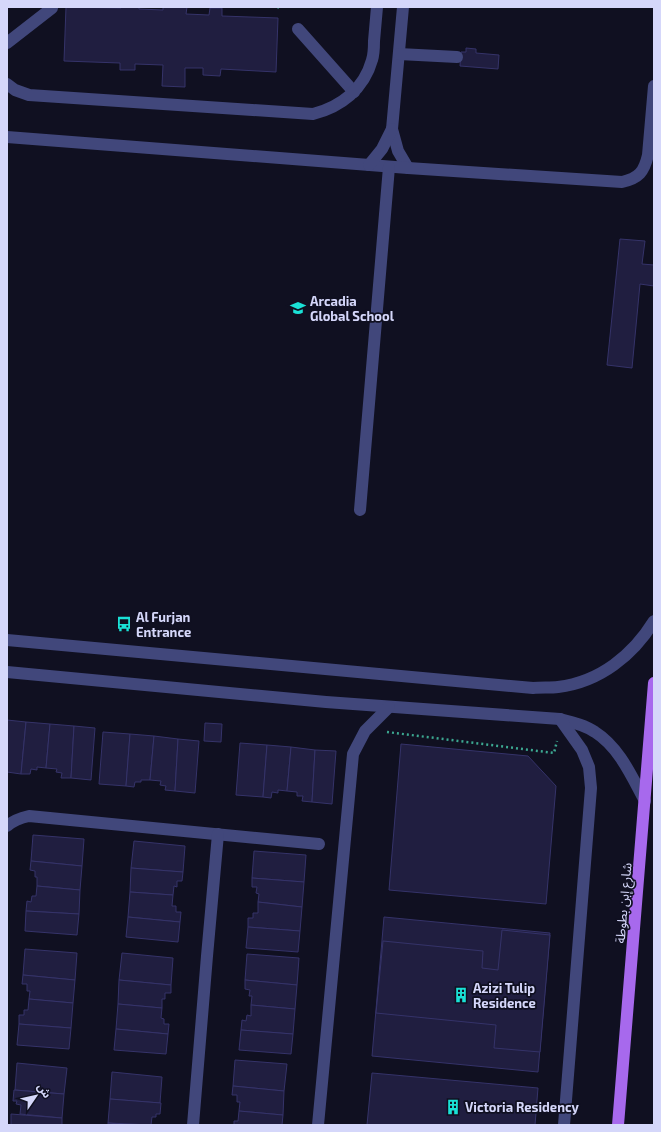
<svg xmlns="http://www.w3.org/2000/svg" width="661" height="1132" font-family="'Exo 2','Noto Sans Arabic',sans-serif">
  <rect width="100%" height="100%" fill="#101021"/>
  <g fill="#201e40" stroke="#353369">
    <path d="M66 7 121 8V7H139V9L163 10V7H187L186 14 209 15 210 8H222V16L278 18 276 72 221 69 220 76 203 75V68H185V87L162 86 163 65 135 64V70H120V63L64 61Z"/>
    <path d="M466 48 476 49V53L499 55 498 69 460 66 461 52H466Z"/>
    <path d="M620 239 645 241 642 264 654 265V286L640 284 632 368 607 365Z"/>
    <path d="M7 720 26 722 21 774 7 772Z"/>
    <path d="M26 722 50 724 46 768 37 767V770L31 769 30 774H21Z"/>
    <path d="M205 723 222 724 221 742 204 741Z"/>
    <path d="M50 724 74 726 71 778H61L62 773 56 772 57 769 46 768Z"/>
    <path d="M74 726 95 728 91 780 71 778Z"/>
    <path d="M103 732 130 734 126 786 99 784Z"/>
    <path d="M130 734 154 736 150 780H141V782H135L134 787 126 786Z"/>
    <path d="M154 736 178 739 175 791 165 790 166 786 160 785 161 781 150 780Z"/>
    <path d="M178 739 199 741 195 793 175 791Z"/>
    <path d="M240 743 267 745 263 797 236 795Z"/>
    <path d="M401 744 528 756 556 786 546 904 389 890Z"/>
    <path d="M267 745 291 747 287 791 278 790V793L272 792 271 798 263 797Z"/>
    <path d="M291 747 315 750 312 802 302 801 303 796H297V792L287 791Z"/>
    <path d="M315 750 336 751 332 804 312 802Z"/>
    <path d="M33 835 84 839 82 866 31 861Z"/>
    <path d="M134 841 185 846 183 872 131 868Z"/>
    <path d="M254 851 306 855 304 882 252 878Z"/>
    <path d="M31 861 82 866 80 890 37 886V877H35V871L30 870Z"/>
    <path d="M131 868 183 872 182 881H177V887L174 886 173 895 130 892Z"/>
    <path d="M252 878 304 882 302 907 258 902 259 894 256 893 257 887H252Z"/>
    <path d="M37 886 80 890 79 914 26 911 27 901 31 902 32 896H36Z"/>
    <path d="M130 892 173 895 172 906H176V912H181L180 922 128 917Z"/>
    <path d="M258 902 302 907 300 931 248 927V918H253V913H258Z"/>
    <path d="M26 911 79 914 77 935 25 931Z"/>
    <path d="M128 917 180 922 178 942 126 937Z"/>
    <path d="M384 917 550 933 538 1072 372 1056Z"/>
    <path d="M248 927 300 931 298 952 246 948Z"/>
    <path d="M502 930 550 935 540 1052 494 1048 496 1025 376 1013 383 941 483 951 482 968 498 970Z"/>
    <path d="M25 949 77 953 75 980 23 975Z"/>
    <path d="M122 953 173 958 171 985 119 980Z"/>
    <path d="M247 954 299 958 297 985 245 980Z"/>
    <path d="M23 975 75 980 73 1003 29 999 30 991H27V984H22Z"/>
    <path d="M119 980 171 985V993H165V999H162V1008L118 1004Z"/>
    <path d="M245 980 297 985 295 1009 251 1005 252 996H249L250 990 245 989Z"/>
    <path d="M29 999 73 1003 71 1028 19 1024V1015H24V1010H28Z"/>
    <path d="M118 1004 162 1008 161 1018 164 1019V1024H169L168 1034 116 1029Z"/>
    <path d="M251 1005 295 1009 293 1034 241 1030 242 1020 246 1021 247 1015 251 1016Z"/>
    <path d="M19 1024 71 1028 69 1049 17 1045Z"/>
    <path d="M116 1029 168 1034 166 1054 114 1050Z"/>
    <path d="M241 1030 293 1034 291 1054 239 1050Z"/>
    <path d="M235 1060 287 1064 284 1091 233 1086Z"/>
    <path d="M17 1063 67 1068 64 1094 15 1090Z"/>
    <path d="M112 1072 162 1077 160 1103 110 1099Z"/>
    <path d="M372 1073 538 1088 535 1125H367Z"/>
    <path d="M233 1086 284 1091 283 1115 239 1111 240 1102H237V1095H232Z"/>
    <path d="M14 1090 64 1094 62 1118 20 1114 21 1105 16 1104 17 1101H13Z"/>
    <path d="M110 1099 161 1103 160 1114H156V1117H152L151 1125 108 1123Z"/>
    <path d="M239 1111 283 1115 282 1125H234V1121H238Z"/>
    <path d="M11 1114 62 1118V1125H11Z"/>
    <path d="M108 1123 131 1125H108Z"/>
  </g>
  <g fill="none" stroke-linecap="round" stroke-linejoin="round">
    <g stroke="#3ca790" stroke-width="2.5" stroke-dasharray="2 3" stroke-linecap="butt">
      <path d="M278 7 279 8"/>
      <path d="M387 732 554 753 557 741"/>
    </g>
    <g stroke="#41477b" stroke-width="12">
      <path d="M403 7 392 129 398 151 408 168"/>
      <path d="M298 29 354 92"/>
      <path d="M7 43 52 8"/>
      <path d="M399 54 457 57"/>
      <path d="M7 84 15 90 29 95 313 114C341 107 364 89 372 60 374 54 374 47 374 41 375 30 376 18 377 7"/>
      <path d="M7 137 408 168 622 182C639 178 644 172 648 155L654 86"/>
      <path d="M369 165 382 149 392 129"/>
      <path d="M360 510 389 167"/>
      <path d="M7 640 533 688C541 687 550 688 558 687 600 682 633 655 654 621"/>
      <path d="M7 672 326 702 560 719C572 722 585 725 595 732 619 747 632 777 645 801"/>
      <path d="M560 719 582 750 589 767 591 788 564 1125"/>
      <path d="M7 826C14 820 20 818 29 816L319 844"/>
      <path d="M193 1125 207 956 218 834"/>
      <path d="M318 1125 353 754 365 731 389 707"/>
    </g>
    <path stroke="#a769ed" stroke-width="12" d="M618 1125 654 683"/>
  </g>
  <defs>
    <g id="school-bare" transform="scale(1.2)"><path d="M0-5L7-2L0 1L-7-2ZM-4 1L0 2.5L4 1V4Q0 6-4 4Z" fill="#1ae1d6" stroke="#101021" stroke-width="2.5" paint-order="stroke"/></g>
    <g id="bus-bare" transform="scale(1.2)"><path d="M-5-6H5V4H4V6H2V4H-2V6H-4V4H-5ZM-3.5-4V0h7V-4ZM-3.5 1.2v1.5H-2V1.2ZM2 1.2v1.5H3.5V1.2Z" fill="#1ae1d6" stroke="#101021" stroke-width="2.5" paint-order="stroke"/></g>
    <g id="building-bare" transform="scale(1.2)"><path d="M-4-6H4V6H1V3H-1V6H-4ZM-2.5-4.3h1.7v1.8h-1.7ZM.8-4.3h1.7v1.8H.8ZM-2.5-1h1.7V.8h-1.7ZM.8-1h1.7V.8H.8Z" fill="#1ae1d6" stroke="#101021" stroke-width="2.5" paint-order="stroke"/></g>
  </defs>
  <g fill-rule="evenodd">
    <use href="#school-bare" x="298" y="308"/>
    <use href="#bus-bare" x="124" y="624"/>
    <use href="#building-bare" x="461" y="995"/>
    <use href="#building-bare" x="453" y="1107"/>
  </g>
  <g text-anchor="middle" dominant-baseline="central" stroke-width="3.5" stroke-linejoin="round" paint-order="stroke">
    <g font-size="13" font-weight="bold" fill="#d5d7fa" stroke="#101021" text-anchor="start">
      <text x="310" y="301">Arcadia<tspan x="310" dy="15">Global School</tspan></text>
      <text x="136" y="617">Al Furjan<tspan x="136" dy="15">Entrance</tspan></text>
      <text x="473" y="988">Azizi Tulip<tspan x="473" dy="15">Residence</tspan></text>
      <text x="465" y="1107">Victoria Residency</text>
    </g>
    <g font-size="13" fill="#d5d7fa" stroke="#101021">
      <text transform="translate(623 903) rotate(-85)">شارع إبن بطوطة</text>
    </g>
  </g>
  <rect width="661" height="1132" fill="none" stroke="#d5d7fa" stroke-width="16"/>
  <g transform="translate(36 1096) rotate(56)" stroke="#101021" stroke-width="3" paint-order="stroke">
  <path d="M0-3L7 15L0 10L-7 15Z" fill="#d5d7fa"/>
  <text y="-6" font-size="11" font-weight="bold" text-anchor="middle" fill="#d5d7fa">ش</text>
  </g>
</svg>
